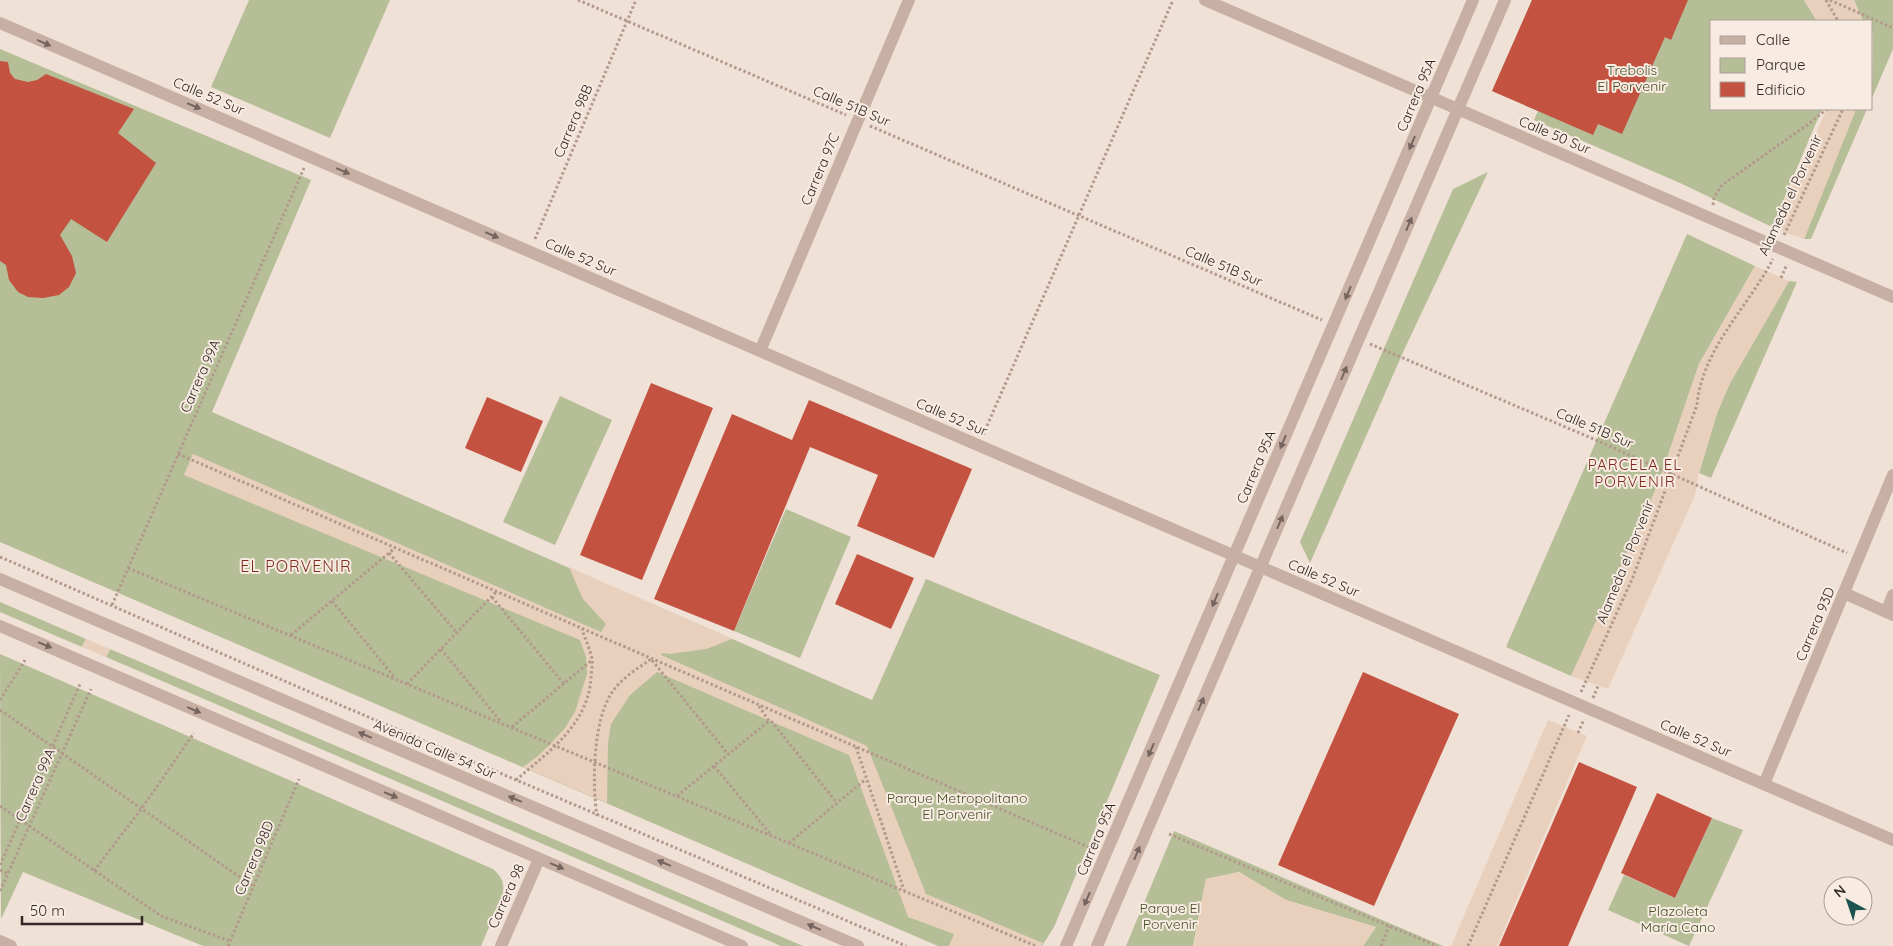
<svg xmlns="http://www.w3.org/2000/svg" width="1893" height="946" font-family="Quicksand,sans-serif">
  <rect width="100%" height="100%" fill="#f0e1d6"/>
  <g fill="#b5be97">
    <path d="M249 0H390L330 138 211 87Z"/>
    <path d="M1532 0H1804L1817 21H1712V109H1822L1772 227 1680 183 1534 120 1538 111 1492 91Z"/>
    <path d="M1854 0H1893V49L1872 98 1873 44 1872 21H1863Z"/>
    <path d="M0 49 311 180 212 412 872 700 926 579 1160 675 1054 927 1042 946H938L0 542Z"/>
    <path d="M1856 109H1867L1811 239H1804Z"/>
    <path d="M1488 172 1405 348 1310 563 1300 542 1453 189Z"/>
    <path d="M1687 234 1755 266 1699 364 1659 482 1599 618 1571 676 1506 647Z"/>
    <path d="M1789 281 1797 282 1711 478 1699 473 1717 413 1730 383Z"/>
    <path d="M560 396 612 420 555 545 503 522Z"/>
    <path d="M786 509 851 537 800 658 734 631Z"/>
    <path d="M0 602 86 639 82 647 0 612Z"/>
    <path d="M110 649 803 946H781L106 657Z"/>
    <path d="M0 654 493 869C503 878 505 884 502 897L481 946H203L23 872 1 919Z"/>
    <path d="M1712 818 1743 830 1689 946 1608 910 1624 875 1675 898Z"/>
    <path d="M1174 831 1443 946H1363L1376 927 1286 900 1239 872 1206 879 1193 946H1126Z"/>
  </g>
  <g fill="#e8d0bd">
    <path d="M1804 0H1854L1863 21H1817Z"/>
    <path d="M1827 109H1856L1804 239 1786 233 1772 227Z"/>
    <path d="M1755 266 1789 281 1730 383 1717 413 1699 473 1695 495 1608 689 1571 676 1659 482 1699 364Z"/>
    <path d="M193 454 601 632 606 624 583 599 569 567 732 639 706 649 670 654 662 653 661 655 867 746 926 894 1043 943 1041 946H949L954 934 908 917 849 755 657 672 630 695 611 724 608 743 607 803 523 767 538 756 552 742 565 728 575 712 587 674 586 657 580 640 184 475Z"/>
    <path d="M86 639 110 649 106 657 82 647Z"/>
    <path d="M1548 720 1587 736 1497 946H1451Z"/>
    <path d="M1239 872 1286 900 1376 927 1363 946H1193L1206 879Z"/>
  </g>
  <g fill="#c45240">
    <path d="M1532 0H1688L1671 40 1665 37 1622 134 1598 124 1593 135 1492 91Z"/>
    <path d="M0 61 8 62 10 73 15 79 28 82 37 80 46 74 134 109 118 133 156 163 107 242 71 219 60 235 72 256 76 273 69 287 59 295 43 298 28 297 18 292 9 280 6 265 0 261Z"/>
    <path d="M651 383 713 408 642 580 580 555Z"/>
    <path d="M487 397 543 421 521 472 465 448Z"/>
    <path d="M809 400 972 469 934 558 857 526 878 475 810 447 734 631 654 599 732 414 792 440Z"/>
    <path d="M857 554 914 578 891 629 835 604Z"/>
    <path d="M1363 672 1459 714 1374 906 1278 865Z"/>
    <path d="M1579 762 1637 787 1568 946H1499Z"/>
    <path d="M1657 793 1712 818 1675 898 1621 873Z"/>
  </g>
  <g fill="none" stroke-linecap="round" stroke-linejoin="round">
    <g stroke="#b3998d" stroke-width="3" stroke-dasharray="2.5 2.5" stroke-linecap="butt">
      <path d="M578 0 846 115"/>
      <path d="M1826 0 1838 21"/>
      <path d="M1830 0 1893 28"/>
      <path d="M870 126 1322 320"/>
      <path d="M1713 205 1714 198 1722 185 1807 125 1827 109"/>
      <path d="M1784 235 1843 109"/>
      <path d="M535 239 636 0"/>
      <path d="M1781 278 1787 264"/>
      <path d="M1370 344 1596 440 1847 553"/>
      <path d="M983 435 1173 0"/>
      <path d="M178 454 1093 849"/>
      <path d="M389 553 457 633"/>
      <path d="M0 557 312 693 906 946"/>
      <path d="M128 568 1036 946"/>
      <path d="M492 597 564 684"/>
      <path d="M332 601 395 678"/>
      <path d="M112 605 304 168"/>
      <path d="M291 635 395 548"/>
      <path d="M441 649 501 722"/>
      <path d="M407 684 496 592"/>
      <path d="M1581 692 1633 577 1697 405C1702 349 1748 307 1773 259"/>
      <path d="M1593 698 1598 686"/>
      <path d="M0 700 25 660"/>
      <path d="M759 706 769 721 772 722 837 803"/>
      <path d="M0 710 254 887"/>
      <path d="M512 727 592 660"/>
      <path d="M1578 733 1584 719"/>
      <path d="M856 747 904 890"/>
      <path d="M714 766 772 836"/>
      <path d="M516 780C548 752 588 725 591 678 591 672 593 665 592 659 590 649 585 639 582 629"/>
      <path d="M677 796 769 721"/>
      <path d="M0 806 161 916 230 941"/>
      <path d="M597 816C592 784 593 722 611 694 620 679 637 669 651 659L728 754"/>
      <path d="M1169 834 1437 946"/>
      <path d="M789 843 866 779"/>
      <path d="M0 865 80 684"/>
      <path d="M0 870 8 874"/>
      <path d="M94 871 142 808 194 733"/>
      <path d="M0 891 91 689"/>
      <path d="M228 946 299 779"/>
      <path d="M1381 946 1389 926"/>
      <path d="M1468 946 1569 715"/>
    </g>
    <g stroke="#c7b0a3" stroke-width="12">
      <path d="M1205 0 1893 297"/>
      <path d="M0 23 1893 840"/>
      <path d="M760 351 909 0"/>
      <path d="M0 579 858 946"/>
      <path d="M1844 593 1893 615"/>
      <path d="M1886 612 1893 595"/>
      <path d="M0 626 742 946"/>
      <path d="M1764 784 1893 475"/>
      <path d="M0 941 11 946"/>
      <path d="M501 946 539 859"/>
      <path d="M1066 946 1473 0"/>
      <path d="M1097 946 1505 0"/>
    </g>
  </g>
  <defs><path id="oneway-solid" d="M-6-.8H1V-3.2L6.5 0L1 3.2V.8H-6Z" transform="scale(1.25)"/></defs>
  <g fill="#75655e">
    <use href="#oneway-solid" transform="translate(44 43) rotate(24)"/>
    <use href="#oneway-solid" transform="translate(194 106) rotate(23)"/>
    <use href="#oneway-solid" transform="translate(1412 143) rotate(113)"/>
    <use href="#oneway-solid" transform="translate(343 171) rotate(23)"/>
    <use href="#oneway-solid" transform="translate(1409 224) rotate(-67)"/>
    <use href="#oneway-solid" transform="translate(492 235) rotate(23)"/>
    <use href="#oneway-solid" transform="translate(1348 293) rotate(113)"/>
    <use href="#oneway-solid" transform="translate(1344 373) rotate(-67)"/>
    <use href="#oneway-solid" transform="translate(1283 442) rotate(113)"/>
    <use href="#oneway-solid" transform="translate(1280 522) rotate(-67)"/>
    <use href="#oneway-solid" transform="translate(1215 600) rotate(113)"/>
    <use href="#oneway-solid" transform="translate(45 645) rotate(23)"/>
    <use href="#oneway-solid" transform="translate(1201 704) rotate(-67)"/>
    <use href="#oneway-solid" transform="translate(194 710) rotate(23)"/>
    <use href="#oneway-solid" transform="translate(365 735) rotate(-157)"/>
    <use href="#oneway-solid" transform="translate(1151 750) rotate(113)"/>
    <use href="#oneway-solid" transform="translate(391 795) rotate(23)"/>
    <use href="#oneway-solid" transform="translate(515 799) rotate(-157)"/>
    <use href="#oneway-solid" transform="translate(1137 853) rotate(-67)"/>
    <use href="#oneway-solid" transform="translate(664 863) rotate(-157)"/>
    <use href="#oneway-solid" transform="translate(557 866) rotate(23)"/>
    <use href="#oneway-solid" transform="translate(1087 899) rotate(113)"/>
    <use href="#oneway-solid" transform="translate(814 927) rotate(-157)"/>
  </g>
  <g text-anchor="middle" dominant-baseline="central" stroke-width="4" stroke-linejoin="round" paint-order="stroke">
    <g font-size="14" fill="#465029" stroke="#f8ece2">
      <text x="1632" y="70">Trebolis<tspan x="1632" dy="16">El Porvenir</tspan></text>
      <text x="957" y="798">Parque Metropolitano<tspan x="957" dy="16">El Porvenir</tspan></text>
      <text x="1170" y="908">Parque El<tspan x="1170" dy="16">Porvenir</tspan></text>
      <text x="1678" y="911">Plazoleta<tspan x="1678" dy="16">María Cano</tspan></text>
    </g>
    <g font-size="14" fill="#322825" stroke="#f8ece2">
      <text transform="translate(1416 95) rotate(-67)">Carrera 95A</text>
      <text transform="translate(209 96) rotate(23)">Calle 52 Sur</text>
      <text transform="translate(852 106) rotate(23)">Calle 51B Sur</text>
      <text transform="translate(573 121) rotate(-67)">Carrera 98B</text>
      <text transform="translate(1555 135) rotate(23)">Calle 50 Sur</text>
      <text transform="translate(820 169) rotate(-67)">Carrera 97C</text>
      <text transform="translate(1790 195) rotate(-65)">Alameda el Porvenir</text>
      <text transform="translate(581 257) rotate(23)">Calle 52 Sur</text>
      <text transform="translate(1224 266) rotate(23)">Calle 51B Sur</text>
      <text transform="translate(200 376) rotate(-66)">Carrera 99A</text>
      <text transform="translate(952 417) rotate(23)">Calle 52 Sur</text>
      <text transform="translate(1595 428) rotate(23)">Calle 51B Sur</text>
      <text transform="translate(1256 467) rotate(-67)">Carrera 95A</text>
      <text transform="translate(1625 562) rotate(-68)">Alameda el Porvenir</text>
      <text transform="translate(1324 578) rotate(23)">Calle 52 Sur</text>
      <text transform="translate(1815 624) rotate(-67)">Carrera 93D</text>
      <text transform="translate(1696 738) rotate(23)">Calle 52 Sur</text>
      <text transform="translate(435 749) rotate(23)">Avenida Calle 54 Sur</text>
      <text transform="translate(35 785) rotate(-66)">Carrera 99A</text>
      <text transform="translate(1096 839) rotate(-67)">Carrera 95A</text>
      <text transform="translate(254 858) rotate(-67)">Carrera 98D</text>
      <text transform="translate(506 896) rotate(-66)">Carrera 98</text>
    </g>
    <g font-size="15" letter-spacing="1" fill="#7f2c20" stroke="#f8ece2">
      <text x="1635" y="464">PARCELA EL<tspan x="1635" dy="17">PORVENIR</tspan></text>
    </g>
    <g font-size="16" letter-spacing="1" fill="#7f2c20" stroke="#f8ece2">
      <text x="296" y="566">EL PORVENIR</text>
    </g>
  </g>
  <rect x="1710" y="20" width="162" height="90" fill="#f8ece2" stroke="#a99e96"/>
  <rect x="1720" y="36" width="25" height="8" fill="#c7b0a3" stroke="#a99e96"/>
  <text x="1756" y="45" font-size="15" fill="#322825">Calle</text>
  <rect x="1720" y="58" width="25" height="15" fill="#b5be97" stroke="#a99e96"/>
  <text x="1756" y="70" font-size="15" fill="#322825">Parque</text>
  <rect x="1720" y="82" width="25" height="15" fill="#c45240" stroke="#a99e96"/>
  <text x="1756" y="95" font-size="15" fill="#322825">Edificio</text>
  <g transform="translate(1848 901) rotate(320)"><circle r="24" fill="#f8ece2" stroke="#a99e96"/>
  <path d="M0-4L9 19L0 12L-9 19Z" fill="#1c5250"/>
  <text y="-8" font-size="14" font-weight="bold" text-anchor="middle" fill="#322825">N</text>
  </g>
  <path d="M22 916v8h120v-8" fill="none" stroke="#322825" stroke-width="2.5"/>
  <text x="30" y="916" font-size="15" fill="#322825" stroke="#f8ece2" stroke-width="4" paint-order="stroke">50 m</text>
</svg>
